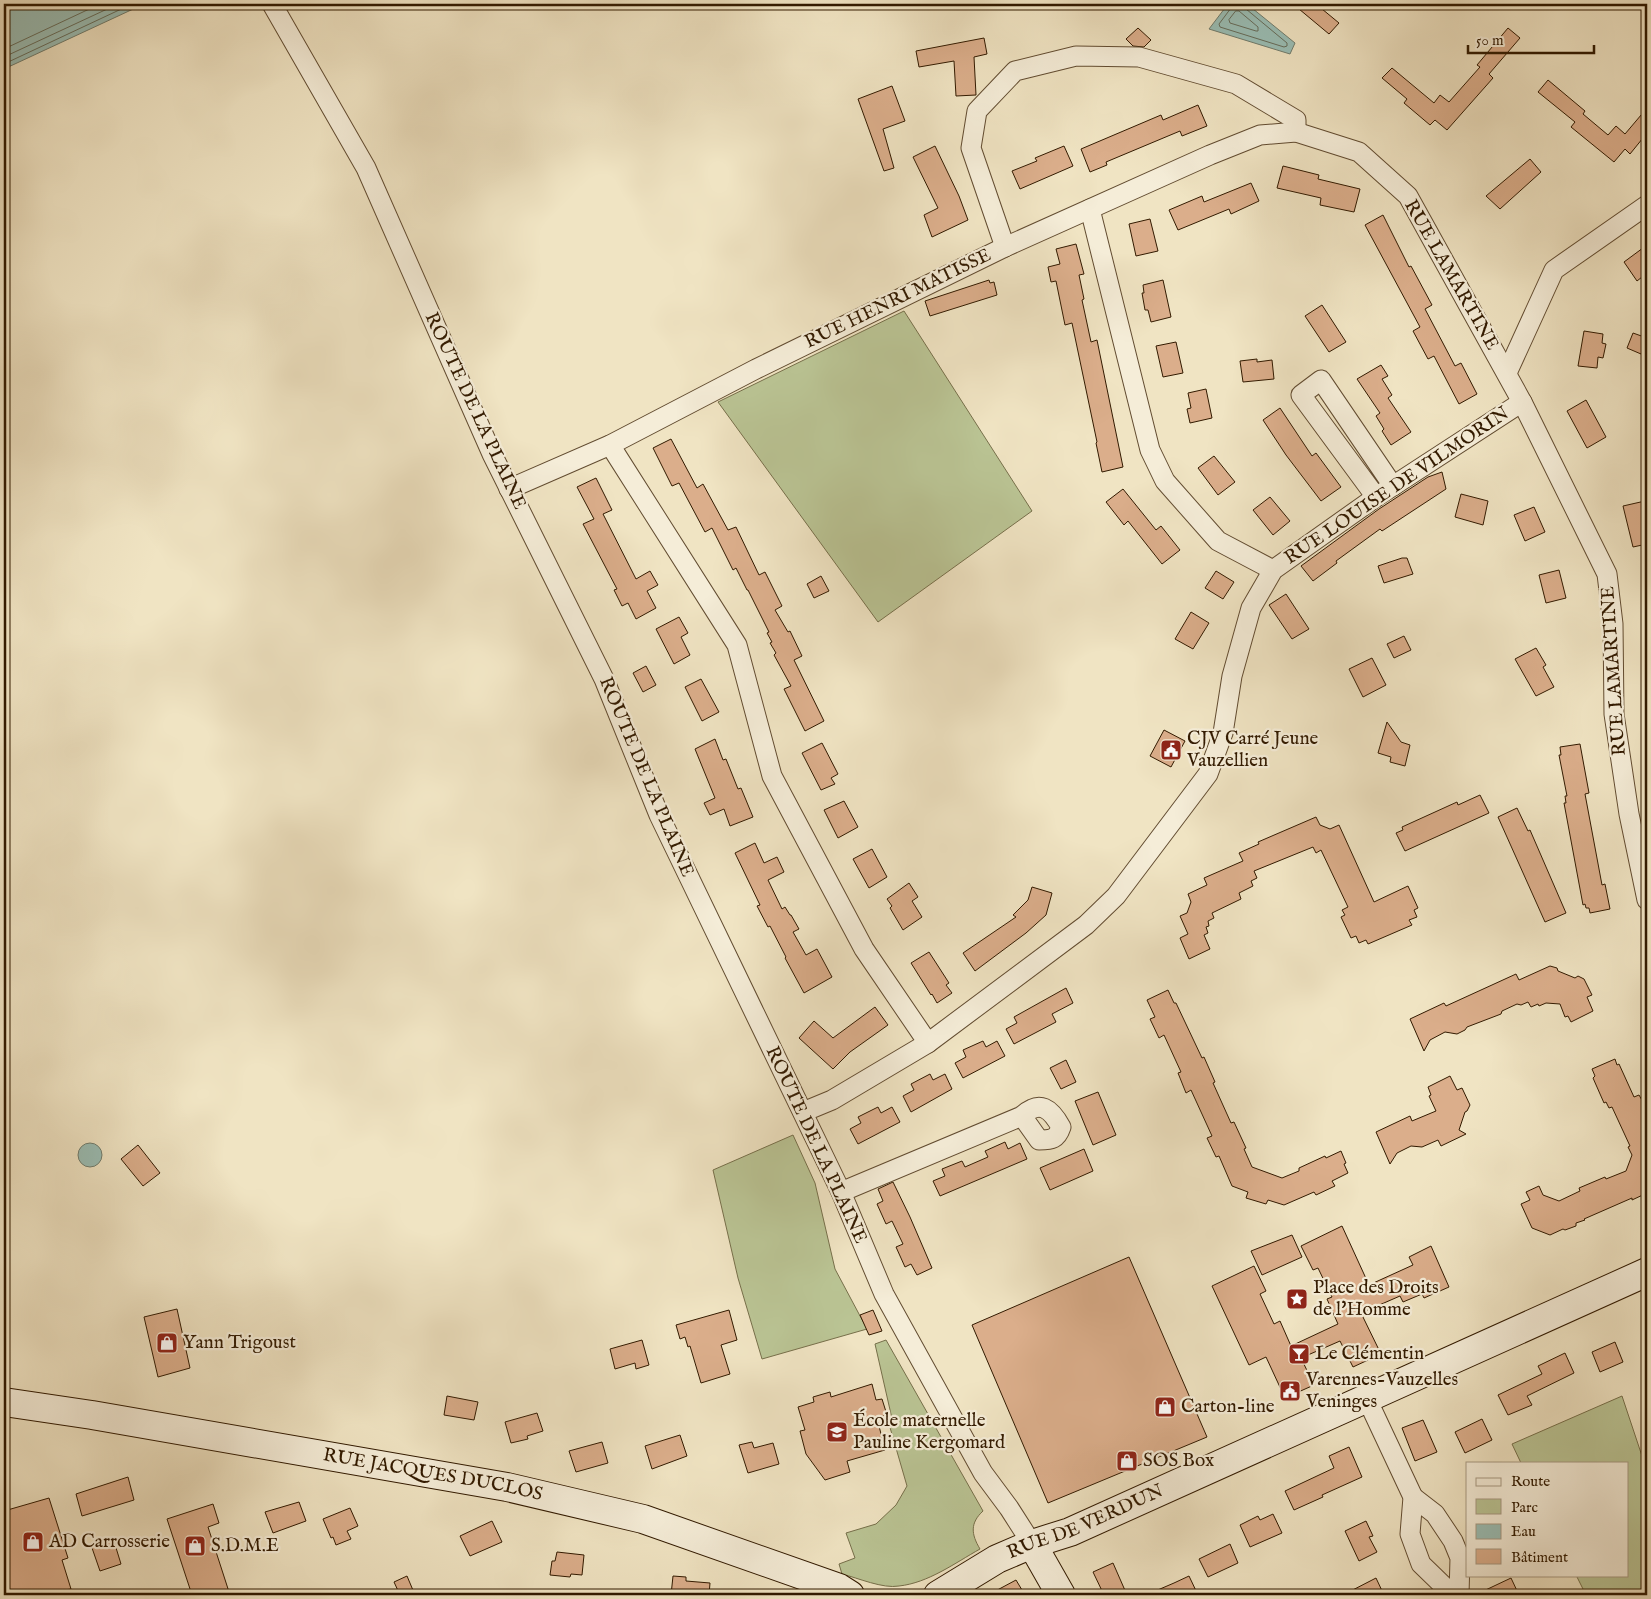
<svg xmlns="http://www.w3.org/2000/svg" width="1651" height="1599" font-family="'IM FELL English',serif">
  <rect width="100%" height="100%" fill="#f0e4c3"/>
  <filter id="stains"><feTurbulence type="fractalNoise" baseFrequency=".004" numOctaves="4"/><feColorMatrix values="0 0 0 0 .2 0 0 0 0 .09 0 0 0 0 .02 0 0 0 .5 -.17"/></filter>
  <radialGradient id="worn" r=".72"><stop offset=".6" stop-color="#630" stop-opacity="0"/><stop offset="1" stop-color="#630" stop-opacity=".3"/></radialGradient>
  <g fill="#bac494" stroke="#766f4a">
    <path d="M904 311 1032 511 878 622 718 402Z"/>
    <path d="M793 1135 815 1183 835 1269 867 1329 762 1359 738 1278 713 1170Z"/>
    <path d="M886 1340 983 1511C970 1523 971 1534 980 1549 955 1563 928 1583 899 1586 883 1589 858 1578 842 1574L839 1564 855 1558 846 1533 876 1524 896 1505 907 1486 889 1424 893 1423 875 1344Z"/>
    <path d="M1622 1396 1647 1471V1595H1586L1576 1575H1627V1463H1521L1512 1444Z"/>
  </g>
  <g fill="#9abeb5" stroke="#707c6d">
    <path d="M4 4H144L4 69Z"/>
    <path d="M1228 4H1247L1295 43 1290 54 1209 29Z"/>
    <circle cx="90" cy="1155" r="12"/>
  </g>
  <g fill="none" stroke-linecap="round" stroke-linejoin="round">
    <g stroke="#666c5a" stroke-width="1">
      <path d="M1231 4V8L1219 24 1220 27 1284 47 1287 46V43L1246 9 1244 4"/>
      <path d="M1236 11H1239L1258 27V31H1256L1230 23 1229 20Z"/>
      <path d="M4 49 100 4"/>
      <path d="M4 57 118 4"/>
      <path d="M4 64 132 4"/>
    </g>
  </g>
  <g fill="#dbae8b" stroke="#321a00">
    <path d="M1293 4H1316L1339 23 1329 34Z"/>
    <path d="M1138 28 1151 40 1144 47 1133 46 1126 39Z"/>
    <path d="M1508 28 1520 38 1489 74 1493 78 1447 130 1435 120 1430 125 1404 103 1407 99 1382 78 1392 68 1434 103 1440 95 1449 102 1480 67 1477 65Z"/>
    <path d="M984 38 987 54 974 57 976 95 956 96 954 61 919 67 916 51Z"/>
    <path d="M1548 80 1585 111 1583 114 1608 135 1616 126 1625 134 1647 108V133L1630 154 1625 149 1614 162 1571 127 1575 122 1538 92Z"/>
    <path d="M892 86 905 121 883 129 894 168 884 171 858 99Z"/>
    <path d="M1198 105 1207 126 1182 136 1180 131 1106 162 1107 165 1090 172 1081 149 1161 115 1163 120Z"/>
    <path d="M935 146 959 196 968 220 932 237 924 215 938 208 913 157Z"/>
    <path d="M1064 146 1073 166 1020 189 1012 171 1037 161 1035 158Z"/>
    <path d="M1530 159 1541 172 1500 209 1486 196Z"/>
    <path d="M1283 166 1319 175 1318 179 1360 189 1354 212 1320 205 1321 198 1277 188Z"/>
    <path d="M1251 183 1259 201 1231 214 1229 209 1178 230 1169 210 1202 196 1204 202Z"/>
    <path d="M1383 215 1409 267 1411 266 1432 305 1425 309 1455 366 1461 363 1477 394 1459 404 1434 356 1428 359 1413 331 1420 327 1365 225Z"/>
    <path d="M1150 219 1158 251 1136 256 1129 224Z"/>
    <path d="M1076 244 1084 274 1079 275 1084 299 1082 300 1091 342 1097 340 1123 467 1102 472 1096 443 1097 442 1072 323 1065 325 1056 281 1051 282 1048 267 1060 264 1056 249Z"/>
    <path d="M1647 245V273L1637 281 1624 262Z"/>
    <path d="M989 280 990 283 994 282 997 295 930 316 925 301Z"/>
    <path d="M1163 280 1171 317 1151 322 1148 310H1145L1142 293H1144L1143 285Z"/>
    <path d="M1322 305 1346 342 1329 352 1305 316Z"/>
    <path d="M1584 331 1603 334 1602 343 1606 344 1603 358 1598 357 1597 368 1578 366Z"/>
    <path d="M1633 333 1647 338 1641 354 1627 348Z"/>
    <path d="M1176 342 1183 373 1163 377 1156 346Z"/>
    <path d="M1257 359V362L1272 360 1274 379 1243 382 1240 361Z"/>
    <path d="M1381 365 1388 376 1382 379 1392 395 1388 398 1411 432 1391 445 1382 431 1384 429 1376 416 1380 413 1357 379Z"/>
    <path d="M1206 389 1212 418 1190 423 1187 409 1191 408 1188 393Z"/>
    <path d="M1586 400 1606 437 1587 448 1567 411Z"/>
    <path d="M1280 408 1312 456 1316 453 1341 487 1321 501 1286 455 1263 420Z"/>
    <path d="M671 439 697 488 703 484 728 530 736 527 759 575 765 572 782 606 775 610 788 632 790 631 802 656 794 660 824 721 805 731 784 689 791 686 774 655 776 653 770 643 772 642 767 633 769 632 748 590H747L736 568 733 570 712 528 705 532 679 483 672 486 653 448Z"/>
    <path d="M1214 456 1235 482 1218 495 1198 468Z"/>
    <path d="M1442 472 1446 489 1382 531 1380 529 1336 561 1337 563 1313 581 1301 566 1379 509 1428 477Z"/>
    <path d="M596 478 612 510 603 514 636 579 650 571 658 585 647 591 656 608 636 619 628 603 622 606 614 590 617 589 583 524 594 519 577 487Z"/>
    <path d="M1123 489 1156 530 1161 526 1180 550 1162 564 1128 521 1124 525 1106 502Z"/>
    <path d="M1461 494 1488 501 1483 525 1455 517Z"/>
    <path d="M1270 497 1290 521 1273 535 1253 510Z"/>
    <path d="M1645 501 1647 510V544L1633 547 1623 506Z"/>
    <path d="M1534 507 1545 532 1525 541 1514 515Z"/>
    <path d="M1402 558H1407L1413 574 1384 583 1378 566Z"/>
    <path d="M1559 570 1566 598 1546 603 1539 575Z"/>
    <path d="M1216 571 1234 582 1223 599 1205 588Z"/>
    <path d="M821 576 829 591 814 598 807 584Z"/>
    <path d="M1286 594 1309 629 1292 639 1269 605Z"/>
    <path d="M1191 612 1209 623 1193 649 1175 639Z"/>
    <path d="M679 617 688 633 681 637 690 655 674 664 656 629Z"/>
    <path d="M1404 636 1411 650 1394 658 1387 644Z"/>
    <path d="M1536 648 1546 665 1543 667 1554 687 1536 696 1515 659Z"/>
    <path d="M1372 658 1386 685 1363 697 1349 669Z"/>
    <path d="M646 666 656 685 643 692 633 673Z"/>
    <path d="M701 679 719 712 702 721 685 687Z"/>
    <path d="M1387 722 1401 742 1410 745 1405 766 1390 762 1391 757 1378 753Z"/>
    <path d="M1164 730 1185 741 1171 767 1150 756Z"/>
    <path d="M715 739 723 760 726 759 738 789 741 788 753 817 730 826 724 809 710 815 704 803 715 798 695 749Z"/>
    <path d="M822 743 838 774 831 778 835 784 821 790 802 753Z"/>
    <path d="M1580 744 1589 793 1585 794 1602 885 1605 884 1610 909 1590 913 1589 908H1586L1585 904 1583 905 1564 803H1566L1565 796H1567L1559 755H1561L1560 747Z"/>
    <path d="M1480 795 1489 813 1405 851 1396 833 1403 830 1402 827 1457 802 1458 805Z"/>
    <path d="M844 801 858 827 838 838 824 810Z"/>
    <path d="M1517 808 1528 831 1530 830 1566 913 1545 922 1498 817Z"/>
    <path d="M1316 817 1320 825 1330 829 1339 825 1374 902 1408 886 1418 908 1414 910 1417 917 1409 920 1412 925 1368 944 1366 940 1359 943 1356 936 1351 938 1341 917 1345 915 1342 910 1348 907 1321 850 1316 853 1313 847 1254 871 1257 878 1251 881 1253 886 1239 893 1241 899 1212 913 1214 918 1208 921 1209 926 1206 927 1208 933 1204 935 1210 949 1189 959 1180 938 1188 934 1180 916 1187 913 1191 902 1188 894 1207 885 1204 878 1243 861 1239 853 1259 844 1258 842Z"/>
    <path d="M755 843 764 863 777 857 784 872 768 880 782 909 785 907 790 915H791L799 929 793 932 806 955 817 949 832 977 804 993 785 958 786 957 770 926 768 927 757 906 760 905 735 853Z"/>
    <path d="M872 849 887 877 869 888 853 859Z"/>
    <path d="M909 883 918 897 912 901 922 917 903 930 890 908 892 906 887 899Z"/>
    <path d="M1032 887 1052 893 1046 915 1026 933 975 971 963 953 1016 917 1013 915 1028 900Z"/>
    <path d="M929 952 949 983 946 985 952 993 937 1003 932 994 931 995 911 963Z"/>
    <path d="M1550 966 1557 968 1558 971 1575 978 1578 976 1584 979 1592 995 1587 997 1593 1011 1571 1022 1568 1016 1565 1017 1560 1004 1546 1003 1539 1006 1538 1004 1531 1007 1528 1002 1521 1005 1517 1004 1502 1011 1501 1014 1467 1027 1465 1030 1457 1034 1445 1032 1430 1040 1424 1051 1410 1019 1444 1003 1446 1006 1516 974 1519 980Z"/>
    <path d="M1066 988 1073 1003 1052 1014 1056 1022 1014 1044 1006 1029 1017 1023 1014 1017Z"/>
    <path d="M1168 990 1174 1003H1176L1202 1058 1204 1057 1215 1082 1213 1083 1231 1123 1234 1122 1246 1148 1244 1149 1252 1167 1282 1178 1299 1171V1168L1325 1156 1326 1158 1341 1151 1346 1163 1344 1164 1348 1173 1332 1181 1335 1186 1316 1195 1314 1192 1284 1205 1268 1200 1266 1204 1246 1198 1248 1192 1232 1186 1219 1156 1216 1157 1207 1138 1212 1136 1191 1090 1186 1093 1178 1073 1181 1072 1164 1035 1159 1038 1150 1019 1155 1017 1147 1000Z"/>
    <path d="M875 1007 888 1025 850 1052 833 1069 799 1038 814 1021 833 1038Z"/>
    <path d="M983 1041 986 1047 997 1041 1005 1056 963 1078 955 1063 966 1057 963 1050Z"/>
    <path d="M1615 1059 1617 1065 1619 1064 1634 1097 1639 1095 1643 1102 1647 1100V1193L1632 1200V1198L1584 1219 1585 1220 1576 1223V1226L1565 1230 1563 1229 1550 1235 1532 1228 1521 1204 1530 1200 1526 1192 1539 1186 1543 1195 1559 1201 1580 1191 1579 1188 1605 1177 1606 1179 1626 1171 1632 1155 1628 1147 1630 1146 1612 1107 1609 1108 1606 1102 1604 1103 1593 1078 1595 1076 1592 1069Z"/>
    <path d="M1066 1060 1076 1082 1061 1089 1050 1068Z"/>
    <path d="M930 1074 933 1080 945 1074 952 1089 911 1112 903 1096 914 1090 911 1084Z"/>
    <path d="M1450 1076 1457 1090 1462 1088 1470 1105 1467 1111 1465 1112 1459 1130 1466 1134 1441 1146 1438 1140 1422 1147 1411 1146 1397 1153 1390 1164 1376 1132 1410 1116 1412 1121 1436 1111 1429 1096 1431 1095 1428 1087Z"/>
    <path d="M1098 1092 1116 1135 1093 1145 1075 1101Z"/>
    <path d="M878 1107 881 1113 892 1107 900 1122 858 1144 850 1129 861 1123 858 1117Z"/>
    <path d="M1005 1142 1008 1149 1020 1143 1027 1159 940 1196 933 1181 945 1176 942 1169 962 1161 965 1167 988 1157 985 1151Z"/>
    <path d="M138 1145 160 1173 143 1186 121 1159Z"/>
    <path d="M1084 1149 1093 1171 1050 1190 1040 1168Z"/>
    <path d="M893 1182 910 1217 932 1268 917 1275 911 1264 905 1267 896 1247 903 1244 892 1221 886 1224 877 1204 883 1201 878 1189Z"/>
    <path d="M1342 1226 1369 1285 1413 1265 1409 1257 1431 1246 1449 1287 1424 1298 1422 1294 1403 1302 1400 1296 1361 1313 1381 1354 1353 1367 1340 1341 1301 1358 1314 1385 1285 1398 1266 1357 1249 1365 1212 1286 1254 1266 1266 1291 1260 1294 1274 1324 1280 1321 1291 1346 1338 1324 1327 1299 1332 1297 1318 1268 1313 1270 1301 1246Z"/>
    <path d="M1292 1235 1302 1257 1262 1275 1251 1251Z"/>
    <path d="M1129 1257 1207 1437 1048 1503 972 1325Z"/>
    <path d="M177 1309 190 1368 158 1377 144 1317Z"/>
    <path d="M729 1310 737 1340 721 1345 730 1374 701 1383 690 1346 688 1347 685 1337 680 1339 676 1325Z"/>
    <path d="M873 1310 882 1331 869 1335 860 1315Z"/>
    <path d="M642 1340 649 1365 636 1369 635 1363 615 1369 610 1349Z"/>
    <path d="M1615 1342 1623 1362 1600 1372 1592 1352Z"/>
    <path d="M1565 1353 1574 1373 1527 1396 1532 1405 1508 1415 1498 1395 1542 1374 1538 1366Z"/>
    <path d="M872 1384 876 1400 882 1399 887 1415 877 1418 885 1450 847 1461 850 1472 825 1480 806 1454 800 1431 805 1430 798 1407 814 1402 813 1397 830 1392 831 1397Z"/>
    <path d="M447 1396 478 1402 474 1420 444 1415Z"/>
    <path d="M537 1413 543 1431 527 1436 528 1439 511 1443 505 1422Z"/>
    <path d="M1482 1419 1492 1440 1465 1453 1455 1432Z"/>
    <path d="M1423 1420 1437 1452 1415 1461 1402 1428Z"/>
    <path d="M680 1435 687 1456 652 1469 645 1446Z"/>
    <path d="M602 1442 608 1463 576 1472 569 1451Z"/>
    <path d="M752 1442 754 1448 773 1443 779 1464 748 1473 739 1445Z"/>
    <path d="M1349 1447 1362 1477 1322 1495 1323 1497 1294 1510 1285 1491 1334 1468 1329 1456Z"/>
    <path d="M128 1477 134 1500 82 1516 76 1494Z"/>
    <path d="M49 1498 68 1558 62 1560 71 1589 65 1590 67 1595H10L4 1574V1511Z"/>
    <path d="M299 1502 306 1521 273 1533 265 1512Z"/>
    <path d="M213 1504 219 1523 208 1527 230 1595H192L167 1519Z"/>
    <path d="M350 1508 358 1526 347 1531 351 1539 336 1545 333 1537 331 1538 323 1519Z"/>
    <path d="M1273 1514 1282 1533 1250 1547 1240 1525 1258 1516 1260 1520Z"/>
    <path d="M492 1521 502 1542 470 1556 460 1536Z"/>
    <path d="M1366 1521 1373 1536 1369 1537 1377 1552 1359 1561 1345 1531Z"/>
    <path d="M113 1538 121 1564 100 1571 91 1545Z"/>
    <path d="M1230 1544 1238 1563 1208 1577 1199 1559Z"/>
    <path d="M557 1552 584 1555 582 1575 571 1574 570 1577 550 1575 552 1561H555Z"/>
    <path d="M1113 1563 1127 1595H1104L1093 1572Z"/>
    <path d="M407 1576 415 1595H400L394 1582Z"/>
    <path d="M673 1576 686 1577V1581L710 1583 709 1595H671Z"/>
    <path d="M1189 1576 1198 1595H1146L1174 1583Z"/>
    <path d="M1376 1578 1384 1595H1343Z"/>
    <path d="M1511 1578 1519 1595H1475Z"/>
    <path d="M1016 1580 1025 1595H988Z"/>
  </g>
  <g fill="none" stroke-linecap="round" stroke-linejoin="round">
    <g stroke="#624c31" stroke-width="21">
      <g id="street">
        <path d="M272 4 366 168 492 454 604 679 659 815 841 1192 884 1294 983 1473 1009 1508 1032 1544"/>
        <path d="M1090 209 1150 450 1165 481 1218 541 1273 570"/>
        <path d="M1005 247 971 148 977 111 1015 71 1076 56 1139 57 1236 84 1296 120V132"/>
        <path d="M1507 373 1554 270 1647 205"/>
        <path d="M610 445 737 645 772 776 864 949 928 1043"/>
        <path d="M509 489 610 445 756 369 1005 247 1210 155 1260 135 1296 132 1359 152 1408 196 1522 402 1607 574 1613 624 1614 714 1629 814 1647 900"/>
        <path d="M1376 497 1301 395 1321 380 1393 486"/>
        <path d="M803 1112 832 1100 928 1043 1086 925 1116 896 1208 774 1223 733 1232 676 1251 608 1273 570 1376 497 1522 402"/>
        <path d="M841 1192 1022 1116C1040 1099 1051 1109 1061 1127 1057 1139 1052 1140 1039 1140L1022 1116"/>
        <path d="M1367 1399 1413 1497 1410 1534 1421 1564 1453 1595"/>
        <path d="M1413 1497 1435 1514 1453 1541 1460 1558 1459 1595"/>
      </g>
    </g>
    <g stroke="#321a00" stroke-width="30">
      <g id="secondary">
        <path id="s1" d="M4 1402 92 1415 507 1487 643 1519 839 1588 850 1595"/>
        <path d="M1032 1544 1061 1595"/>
        <path id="s2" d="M938 1595 997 1559 1032 1544 1070 1532 1647 1272"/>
      </g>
    </g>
    <use href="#street" stroke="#f5edd8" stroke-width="19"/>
    <use href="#secondary" stroke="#f5edd8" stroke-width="28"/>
  </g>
  <defs>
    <g id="civic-square" transform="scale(1.125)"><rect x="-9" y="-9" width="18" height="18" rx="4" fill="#8f2418" stroke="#f5edd8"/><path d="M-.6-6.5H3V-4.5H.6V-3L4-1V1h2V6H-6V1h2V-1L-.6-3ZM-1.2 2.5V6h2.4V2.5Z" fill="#fff"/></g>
    <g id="sight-square" transform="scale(1.125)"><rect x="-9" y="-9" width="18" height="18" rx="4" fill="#8f2418" stroke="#f5edd8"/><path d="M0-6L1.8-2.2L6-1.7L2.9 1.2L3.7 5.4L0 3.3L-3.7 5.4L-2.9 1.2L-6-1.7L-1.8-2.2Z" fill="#fff"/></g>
    <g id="shop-square" transform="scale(1.125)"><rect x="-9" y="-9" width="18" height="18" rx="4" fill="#8f2418" stroke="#f5edd8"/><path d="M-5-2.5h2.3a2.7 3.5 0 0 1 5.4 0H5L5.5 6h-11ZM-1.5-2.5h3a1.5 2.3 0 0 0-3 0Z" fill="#fff"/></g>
    <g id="bar-square" transform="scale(1.125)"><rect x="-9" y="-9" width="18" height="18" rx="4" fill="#8f2418" stroke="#f5edd8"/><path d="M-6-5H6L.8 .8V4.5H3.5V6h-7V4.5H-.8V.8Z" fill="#fff"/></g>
    <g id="school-square" transform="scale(1.125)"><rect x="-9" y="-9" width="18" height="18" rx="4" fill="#8f2418" stroke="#f5edd8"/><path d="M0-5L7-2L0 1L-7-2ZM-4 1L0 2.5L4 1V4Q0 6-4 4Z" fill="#fff"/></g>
  </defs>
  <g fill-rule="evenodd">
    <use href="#civic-square" x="1171" y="750"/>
    <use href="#sight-square" x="1297" y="1299"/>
    <use href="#shop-square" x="167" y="1343"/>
    <use href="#bar-square" x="1299" y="1354"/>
    <use href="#civic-square" x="1290" y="1391"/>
    <use href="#shop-square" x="1165" y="1407"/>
    <use href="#school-square" x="837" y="1432"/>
    <use href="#shop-square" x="1127" y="1461"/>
    <use href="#shop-square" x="33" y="1542"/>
    <use href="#shop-square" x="195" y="1546"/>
  </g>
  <g text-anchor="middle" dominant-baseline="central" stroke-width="4.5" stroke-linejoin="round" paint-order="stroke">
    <g font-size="19" fill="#321a00" stroke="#f5edd8">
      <text transform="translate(1451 275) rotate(60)">RUE LAMARTINE</text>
      <text transform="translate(898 299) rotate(-26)">RUE HENRI MATISSE</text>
      <text transform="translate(475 411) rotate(65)">ROUTE DE LA PLAINE</text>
      <text transform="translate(1397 486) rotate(-34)">RUE LOUISE DE VILMORIN</text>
      <text transform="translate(1614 671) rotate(-94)">RUE LAMARTINE</text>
      <text transform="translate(646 777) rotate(67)">ROUTE DE LA PLAINE</text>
      <text transform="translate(816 1145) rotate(65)">ROUTE DE LA PLAINE</text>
      <text stroke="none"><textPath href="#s1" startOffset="435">RUE JACQUES DUCLOS</textPath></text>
      <text stroke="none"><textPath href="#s2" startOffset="165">RUE DE VERDUN</textPath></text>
    </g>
    <g font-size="19" fill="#321a00" stroke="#f5edd8" text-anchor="start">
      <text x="1187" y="739">CJV Carré Jeune<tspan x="1187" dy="22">Vauzellien</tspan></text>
      <text x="1313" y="1288">Place des Droits<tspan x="1313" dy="22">de l'Homme</tspan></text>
      <text x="183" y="1343">Yann Trigoust</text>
      <text x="1315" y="1354">Le Clémentin</text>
      <text x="1306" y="1380">Varennes-Vauzelles<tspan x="1306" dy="22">Veninges</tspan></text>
      <text x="1181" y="1407">Carton-line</text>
      <text x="853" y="1421">École maternelle<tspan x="853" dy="22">Pauline Kergomard</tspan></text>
      <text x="1143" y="1461">SOS Box</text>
      <text x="49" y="1542">AD Carrosserie</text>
      <text x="211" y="1546">S.D.M.E</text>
    </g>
  </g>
  <rect width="1651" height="1599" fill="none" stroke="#f0e4c3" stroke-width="20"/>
  <rect x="5" y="5" width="1641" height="1589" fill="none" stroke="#321a00" stroke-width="2.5"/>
  <rect x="10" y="10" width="1631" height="1579" fill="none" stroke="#321a00"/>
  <rect x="1466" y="1462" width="162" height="115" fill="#f5edd8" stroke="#a79982"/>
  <rect x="1476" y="1478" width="25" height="8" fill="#f5edd8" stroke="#a79982"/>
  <text x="1511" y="1486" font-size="15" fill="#321a00">Route</text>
  <rect x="1476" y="1499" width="25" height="15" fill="#bac494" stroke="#a79982"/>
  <text x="1511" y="1512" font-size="15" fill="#321a00">Parc</text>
  <rect x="1476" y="1524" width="25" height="15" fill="#9abeb5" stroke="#a79982"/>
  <text x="1511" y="1536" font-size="15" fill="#321a00">Eau</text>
  <rect x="1476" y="1549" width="25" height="15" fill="#dbae8b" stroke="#a79982"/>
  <text x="1511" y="1562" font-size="15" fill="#321a00">Bâtiment</text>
  <path d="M1468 45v8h126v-8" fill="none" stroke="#321a00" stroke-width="2.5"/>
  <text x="1476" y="45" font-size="15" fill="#321a00" stroke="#f5edd8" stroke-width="4" paint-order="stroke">50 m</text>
  <rect width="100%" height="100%" filter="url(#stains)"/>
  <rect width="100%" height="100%" fill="url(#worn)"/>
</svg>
